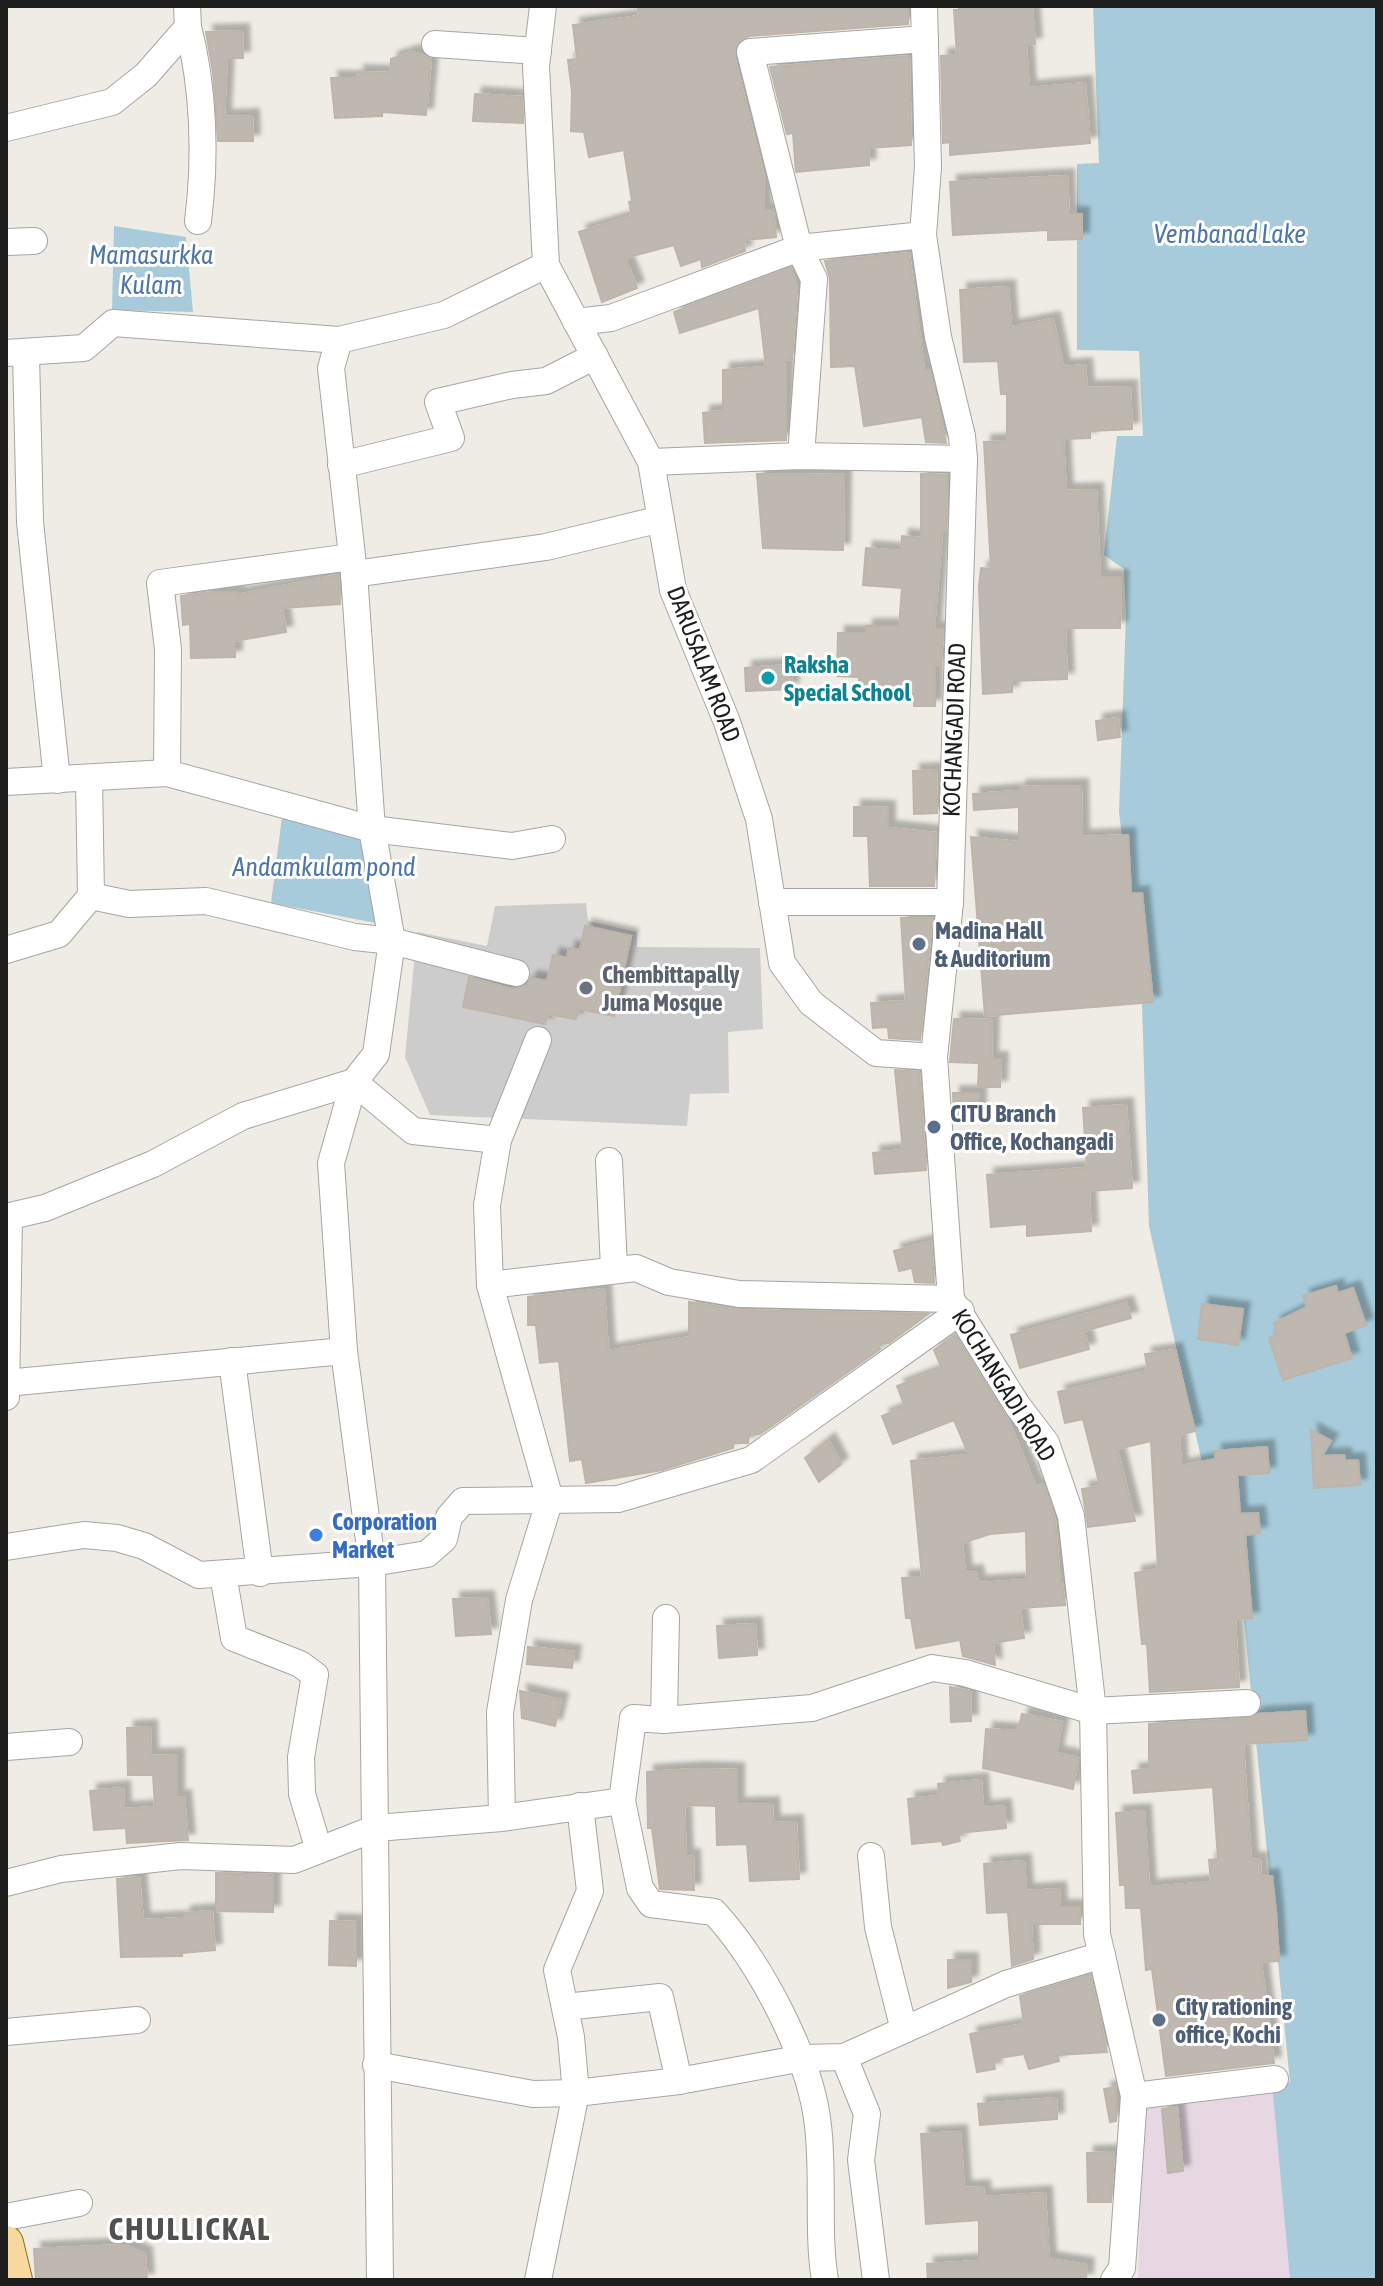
<svg xmlns="http://www.w3.org/2000/svg" width="1383" height="2286" font-family="'Asap Condensed',sans-serif">
  <defs>
    <filter id="shadow"><feDropShadow dx="7" dy="-7" stdDeviation="2" flood-color="#0004"/></filter>
  </defs>
  <rect width="100%" height="100%" fill="#eeece4"/>
  <path fill="#e7d7e3" d="M1272 2084 1290 2280H1138L1143 2107Z"/>
  <path fill="#ccc" d="M586 903 588 921 637 932V947L760 948 763 1029 728 1032 729 1093 690 1094 687 1126 430 1115 405 1057 417 932 487 946 495 906Z"/>
  <g fill="#a7cbda">
    <path d="M1093 6H1377V2280H1290L1272 2084 1290 2082 1234 1521 1210 1498 1149 1226 1142 1005 1119 812 1126 615 1124 569 1104 555 1117 436H1143L1139 351 1077 350V164L1099 163Z"/>
    <path d="M114 226 186 237 193 312 112 310Z"/>
    <path d="M283 809 367 832 381 924 271 903Z"/>
  </g>
  <g fill="#bfb8b1" stroke="#bfb4a8" stroke-width="2" fill-rule="evenodd" filter="url(#shadow)">
    <path d="M638 6H908V24L749 36 740 40 734 56 763 172 764 210H773L776 237 744 240 745 251 702 267 701 259 681 266 674 245 625 258 637 288 602 302 579 232 632 216 629 202 632 201 624 150 589 157 584 132 571 131 572 92 568 60 577 59 573 25 639 16Z"/>
    <path d="M959 6H1032L1035 44 1026 45 1029 88 1085 83 1090 143 950 155V142L943 143 941 56 957 55 954 10H959Z"/>
    <path d="M242 31 243 58H227L224 117 252 116 253 141H218L213 72 206 32Z"/>
    <path d="M412 52 431 59 426 115 382 112V116L335 118 331 78H358L357 72 390 73 391 59Z"/>
    <path d="M909 56 911 145 868 148 869 165 796 172 793 133 787 134 770 67Z"/>
    <path d="M475 94 522 97 523 123 473 121Z"/>
    <path d="M1067 176 1069 214H1082V239L1048 240V230L953 235 950 182Z"/>
    <path d="M909 253 924 370H929L946 443 926 442 922 417 864 426 855 366 831 367 830 279 825 261Z"/>
    <path d="M791 268 797 289 792 359 786 360V440L705 443 703 413 723 411V370L766 367 759 308 680 333 674 312Z"/>
    <path d="M1008 287 1011 327 1053 319 1063 367 1085 365 1087 388 1130 387 1132 429 1090 431V438L1063 439 1066 491 1096 490 1100 577H1121L1120 628H1065L1067 679 1012 681V692L983 694 979 587 981 568 991 569 984 442 1007 441V394H1001L998 361 964 362 960 290Z"/>
    <path d="M757 474 844 475 843 550 763 548Z"/>
    <path d="M921 474 947 475 946 531H942L934 629H943L941 666H935V706H914V694L859 693V677L837 676 838 633H866V626H899L902 588 863 585 866 548 901 551 902 536 921 538Z"/>
    <path d="M338 575 340 604 282 608 286 632 235 641V657L191 658 190 624 183 625 181 596 213 592H237V595Z"/>
    <path d="M790 665 792 689 746 691 745 668Z"/>
    <path d="M1118 718 1120 737 1098 740 1096 721Z"/>
    <path d="M936 770 937 813 914 814 913 771Z"/>
    <path d="M1081 786 1082 837 1128 835 1131 894 1142 893 1153 1002 985 1016 971 837 1019 842V807L974 810 973 794 1019 791V787Z"/>
    <path d="M854 807 888 808V828L936 833 934 886H870L868 836H854Z"/>
    <path d="M901 918H932L920 1040 889 1038 888 1027 873 1028 871 1003 906 1001Z"/>
    <path d="M585 926 631 936 614 1016 579 1009 576 1019 548 1014 545 1024 463 1007 469 977 513 989 527 985 531 978 547 981 553 955 567 958 569 948 580 950Z"/>
    <path d="M954 1019 992 1020 991 1059H1001L1000 1087H978L979 1063 950 1062Z"/>
    <path d="M895 1070 919 1072 926 1170 875 1174 873 1153 903 1150Z"/>
    <path d="M953 1093H979V1116L954 1117Z"/>
    <path d="M1126 1105 1132 1188 1089 1191 1091 1231 1027 1236V1224L991 1227 987 1175 1087 1168 1083 1108Z"/>
    <path d="M931 1241 934 1283 915 1282 912 1268 899 1271 894 1251Z"/>
    <path d="M1336 1286 1338 1293 1353 1288 1366 1325 1344 1333 1352 1358 1283 1380 1269 1338 1277 1335 1274 1323 1307 1307 1303 1296Z"/>
    <path d="M604 1289 608 1351 689 1337V1302L739 1310 928 1314 889 1343H878L880 1349 760 1434 749 1435 748 1443H733V1448L662 1470 586 1483 582 1459 570 1461 559 1361 540 1363 536 1325H528V1297Z"/>
    <path d="M1126 1303 1131 1318 1084 1331 1089 1349 1020 1368 1011 1335Z"/>
    <path d="M1202 1304 1243 1309 1238 1345 1198 1339Z"/>
    <path d="M955 1335 1007 1418 1036 1487 1043 1484 1055 1520 1060 1584 1062 1583 1065 1605 1020 1608 1024 1638 993 1643 995 1665 963 1656 960 1640 916 1648 911 1618H906L902 1578 922 1577 911 1461 969 1455 954 1420 893 1444 882 1416 905 1407 897 1386 942 1369 934 1350ZM1026 1531 1027 1580 978 1583 976 1572 965 1573 962 1543 990 1534Z"/>
    <path d="M1175 1350 1195 1431 1179 1435 1181 1466 1216 1459 1215 1451 1267 1447 1269 1473 1237 1475 1240 1514 1258 1513 1260 1533 1245 1535 1252 1618 1235 1619 1239 1687 1150 1692 1147 1644H1142L1135 1573 1158 1569 1151 1441 1117 1449 1135 1521 1088 1527 1082 1489 1100 1486 1083 1419 1065 1423 1058 1392 1148 1371 1145 1354Z"/>
    <path d="M1311 1430 1331 1441 1322 1456 1344 1455 1345 1461 1358 1460 1360 1485 1314 1488Z"/>
    <path d="M828 1440 841 1464 819 1482 805 1458Z"/>
    <path d="M487 1598 491 1634 456 1636 453 1599Z"/>
    <path d="M755 1624 757 1655 719 1658 717 1626Z"/>
    <path d="M528 1647 574 1652 572 1668 527 1664Z"/>
    <path d="M950 1687 970 1691 971 1721 951 1722Z"/>
    <path d="M520 1691 561 1700 555 1726 522 1718Z"/>
    <path d="M1305 1711 1307 1740 1243 1744 1251 1860 1260 1859 1261 1877 1272 1876 1276 1912 1279 1961 1261 1962 1274 2063 1166 2076 1152 1969 1146 1970 1141 1908H1126L1125 1885H1120L1116 1813 1144 1811 1149 1887 1211 1882 1209 1860 1218 1859 1213 1787 1134 1793 1132 1771 1149 1769V1724L1248 1719 1258 1714Z"/>
    <path d="M1022 1714 1062 1722 1056 1753 1078 1758 1073 1789 983 1768 986 1729 1018 1731Z"/>
    <path d="M150 1727 151 1756 177 1755V1798L184 1797 188 1840 127 1843 126 1828 94 1830 90 1791 123 1788 124 1809 155 1807 153 1775H128L127 1728Z"/>
    <path d="M697 1769 737 1770V1805L772 1804 773 1823 796 1822 799 1879 750 1881 747 1844 717 1845 716 1806 684 1805 686 1857 693 1856 694 1890 660 1889 652 1828H648L647 1772Z"/>
    <path d="M981 1780 983 1808 1004 1806 1006 1828 958 1833 960 1841 943 1845 942 1841 912 1844 908 1799 939 1796 938 1784Z"/>
    <path d="M1024 1861 1026 1891 1059 1889 1060 1907H1080V1924H1031L1033 1959 1012 1966 1008 1912 987 1913 984 1864Z"/>
    <path d="M216 1873 273 1875V1912L216 1911Z"/>
    <path d="M139 1877 143 1920 184 1918V1913L212 1911 215 1950 182 1953V1956L121 1957 117 1879Z"/>
    <path d="M330 1921 356 1922V1966L329 1965Z"/>
    <path d="M948 1960H971V1982L948 1988Z"/>
    <path d="M1090 1975 1107 2052 1057 2055 1059 2061 1029 2069 1024 2054 993 2059 995 2069 977 2072 970 2034 1024 2024 1020 1996Z"/>
    <path d="M1116 2087V2121L1110 2122 1104 2089Z"/>
    <path d="M1056 2098 1057 2119 980 2125 978 2104Z"/>
    <path d="M1177 2107 1183 2171 1168 2173 1162 2109Z"/>
    <path d="M960 2132 964 2188 983 2187 984 2197 1045 2193 1049 2259 1087 2265 1086 2280H928L927 2264 979 2261V2220L926 2224 921 2134Z"/>
    <path d="M1114 2152 1111 2202H1088L1087 2153Z"/>
    <path d="M124 2245 145 2254 147 2280H36L34 2249Z"/>
  </g>
  <g fill="none" stroke-linecap="round" stroke-linejoin="round">
    <g stroke="#a5a5a5" stroke-width="28">
      <g id="minor">
        <path d="M543 6 536 66 546 265 651 462 673 590 727 722 759 819 782 963 811 1003 876 1053 934 1057"/>
        <path d="M924 6 928 167 923 235 938 337 962 436 964 459 950 902 934 1057 951 1299 1017 1405 1046 1443 1071 1516 1093 1711 1097 1934 1134 2096 1122 2268 1114 2280"/>
        <path d="M188 27C204 88 206 159 198 221"/>
        <path d="M435 44 538 51"/>
        <path d="M6 128 112 102 146 75 188 27 187 6"/>
        <path d="M6 242 34 241"/>
        <path d="M576 322 611 318 799 248 923 235"/>
        <path d="M6 353 84 348 113 323 339 340"/>
        <path d="M26 354 30 522 57 780"/>
        <path d="M801 456 814 279 799 248 750 52 925 39"/>
        <path d="M651 462 801 456 964 459"/>
        <path d="M341 465 451 438 438 402 512 385 546 381 595 356"/>
        <path d="M354 574 546 547 661 519"/>
        <path d="M167 773 168 649 160 583 351 557"/>
        <path d="M6 782 167 773 372 829 512 846 552 839"/>
        <path d="M91 896 129 904 206 901 355 937 392 941 516 973"/>
        <path d="M772 902H950"/>
        <path d="M6 950 59 934 91 896 89 778"/>
        <path d="M609 1161 614 1268"/>
        <path d="M6 1217 45 1208 153 1164 243 1116 354 1082 413 1131 498 1140"/>
        <path d="M490 1285 636 1268 669 1282 739 1294 951 1299"/>
        <path d="M232 1361 260 1573"/>
        <path d="M6 1383 344 1351"/>
        <path d="M6 1397 9 1217"/>
        <path d="M6 1547 84 1535 117 1538 144 1546 199 1575 372 1563 427 1554 444 1539 449 1517 463 1501 618 1499 751 1460 961 1311"/>
        <path d="M223 1574 234 1638 300 1664 315 1675 301 1757 302 1794 319 1850"/>
        <path d="M664 1720 666 1618"/>
        <path d="M6 1747 69 1742"/>
        <path d="M622 1801 633 1718 664 1720 812 1708 932 1668 965 1673 1093 1711 1247 1703"/>
        <path d="M502 1818 500 1712 519 1600 550 1499 490 1285 487 1205 498 1140 538 1040"/>
        <path d="M871 1856 878 1927 904 2030"/>
        <path d="M6 1883 61 1869 181 1856 294 1860 376 1828 502 1818 622 1801 640 1888 651 1904 714 1912C760 1962 811 2058 818 2126 824 2175 817 2234 825 2280"/>
        <path d="M565 2007 660 1997 679 2081"/>
        <path d="M6 2032 137 2020"/>
        <path d="M844 2057 867 2114 861 2160 876 2280"/>
        <path d="M376 2065 533 2094 576 2093 679 2081 803 2058 844 2057 1006 1984 1102 1955"/>
        <path d="M1134 2096 1275 2079"/>
        <path d="M6 2217 79 2203"/>
        <path d="M380 2280 372 1563 344 1351 331 1163 354 1082 376 1054 392 941 372 829 354 574 331 368 339 340 444 315 546 265"/>
        <path d="M538 2280 576 2093 571 2037 557 1970 590 1891 580 1806"/>
      </g>
    </g>
    <g stroke="#906c08" stroke-width="36">
      <path id="major" d="M6 2243 15 2280"/>
    </g>
    <use href="#minor" stroke="#fff" stroke-width="26"/>
    <use href="#major" stroke="#f7d8a1" stroke-width="34"/>
  </g>
  <circle fill="#0f9aa8" stroke="#fff" stroke-width="3" cx="768" cy="678" r="8"/>
  <g fill="#5c6f8a" stroke="#fff" stroke-width="3">
    <circle cx="919" cy="944" r="8"/>
    <circle cx="934" cy="1127" r="8"/>
    <circle cx="1159" cy="2020" r="8"/>
  </g>
  <circle fill="#6b7280" stroke="#fff" stroke-width="3" cx="586" cy="988" r="8"/>
  <circle fill="#3f7fe0" stroke="#fff" stroke-width="3" cx="316" cy="1535" r="8"/>
  <g text-anchor="middle" dominant-baseline="central" stroke-width="6" stroke-linejoin="round" paint-order="stroke">
    <g font-size="24" fill="#1e1e1e" stroke="#fff">
      <text transform="translate(704 664) rotate(69)">DARUSALAM ROAD</text>
      <text transform="translate(954 730) rotate(-88)">KOCHANGADI ROAD</text>
      <text transform="translate(1004 1385) rotate(58)">KOCHANGADI ROAD</text>
    </g>
    <g font-size="24" font-weight="bold" fill="#0d838f" stroke="#fff" text-anchor="start">
      <text x="784" y="664">Raksha<tspan x="784" dy="28">Special School</tspan></text>
    </g>
    <g font-size="24" font-weight="bold" fill="#4e5e75" stroke="#fff" text-anchor="start">
      <text x="935" y="930">Madina Hall<tspan x="935" dy="28">&amp; Auditorium</tspan></text>
      <text x="950" y="1113">CITU Branch<tspan x="950" dy="28">Office, Kochangadi</tspan></text>
      <text x="1175" y="2006">City rationing<tspan x="1175" dy="28">office, Kochi</tspan></text>
    </g>
    <g font-size="24" font-weight="bold" fill="#5b616d" stroke="#fff" text-anchor="start">
      <text x="602" y="974">Chembittapally<tspan x="602" dy="28">Juma Mosque</tspan></text>
    </g>
    <g font-size="24" font-weight="bold" fill="#366cbe" stroke="#fff" text-anchor="start">
      <text x="332" y="1521">Corporation<tspan x="332" dy="28">Market</tspan></text>
    </g>
    <g font-size="26" font-style="italic" fill="#4f76a9" stroke="#fff">
      <text x="1230" y="234">Vembanad Lake</text>
      <text x="151" y="255">Mamasurkka<tspan x="151" dy="30">Kulam</tspan></text>
      <text x="324" y="867">Andamkulam pond</text>
    </g>
    <g font-size="32" font-weight="bold" letter-spacing="2" fill="#515151" stroke="#fff">
      <text x="190" y="2228">CHULLICKAL</text>
    </g>
  </g>
  <rect width="1383" height="2286" fill="none" stroke="#1e1e1e" stroke-width="16"/>
</svg>
